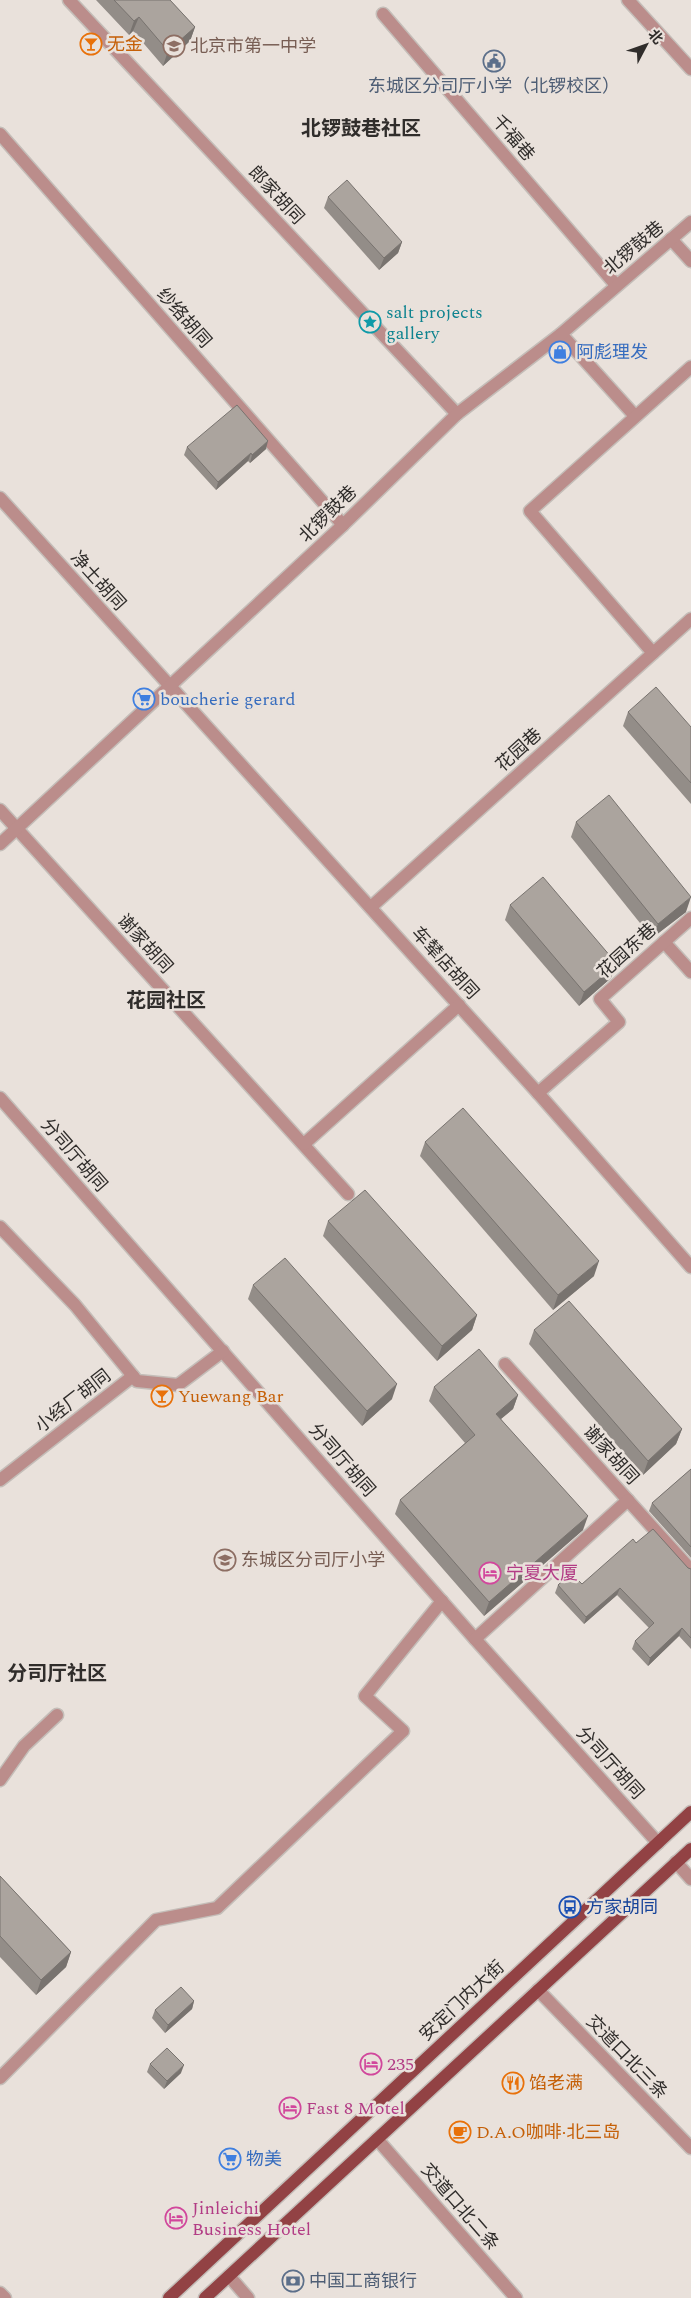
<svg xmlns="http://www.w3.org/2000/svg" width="691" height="2298" font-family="Spectral,'Noto Sans SC',serif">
  <rect width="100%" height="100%" fill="#e9e1db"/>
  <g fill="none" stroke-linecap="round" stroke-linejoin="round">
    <g stroke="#c4bdb8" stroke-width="15">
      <g id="minor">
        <path d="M69 0 457 414"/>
        <path d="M628 0 691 69"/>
        <path d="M383 14 616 285"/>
        <path d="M0 134 343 525"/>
        <path d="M671 239 691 261"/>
        <path d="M561 334 635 416"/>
        <path d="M0 498 538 1093 691 1267"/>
        <path d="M653 653 530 511 691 367"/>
        <path d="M0 810 348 1194"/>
        <path d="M0 844 343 525 457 414 561 334 691 222"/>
        <path d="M371 907 691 619"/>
        <path d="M664 942 691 972"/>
        <path d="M538 1093 619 1022 600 999 691 918"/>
        <path d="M0 1098 475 1639 658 1843"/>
        <path d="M304 1144 459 1005"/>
        <path d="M0 1227 75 1305 133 1376"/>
        <path d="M505 1364 691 1570"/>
        <path d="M0 1480 133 1376 137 1381 178 1385 223 1351"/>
        <path d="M475 1639 628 1500"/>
        <path d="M0 1780 24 1746 57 1715"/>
        <path d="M676 1862 691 1879"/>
        <path d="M538 1990 691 2148"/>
        <path d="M0 2078 156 1920 217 1908 403 1731 365 1696 442 1601"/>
        <path d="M377 2139 516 2298"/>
        <path d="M229 2276 248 2298"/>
        <path d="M0 2293 5 2298"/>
      </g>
    </g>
    <g stroke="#c4bdb8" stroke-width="15">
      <g id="major">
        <path d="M169 2298 691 1812"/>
        <path d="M205 2298 691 1849"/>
      </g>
    </g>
    <use href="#minor" stroke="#bb8d8b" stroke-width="12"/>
    <use href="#major" stroke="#924244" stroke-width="12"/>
  </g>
  <g fill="#938d88">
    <path d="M96 0H170L195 27 190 41 163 66 133 31 129 35Z"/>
    <path d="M328 197 402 242 398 253 379 270 324 208Z"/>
    <path d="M187 447 266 449 250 463 248 461 216 490 184 455Z"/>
    <path d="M628 712 691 727V804L623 726Z"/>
    <path d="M576 822 686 912 652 938 571 837Z"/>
    <path d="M510 905 611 978 579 1006 505 920Z"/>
    <path d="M425 1142 594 1276 553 1310 420 1156Z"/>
    <path d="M328 1221 477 1315 472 1330 437 1361 323 1236Z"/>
    <path d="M253 1285 392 1399 362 1426 248 1299Z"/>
    <path d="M534 1330 682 1429 676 1444 643 1475 529 1344Z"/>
    <path d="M434 1387 518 1395 513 1409 501 1419 583 1530 484 1616 395 1514 400 1500 465 1443 429 1401Z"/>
    <path d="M691 1469V1558L649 1511 652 1503Z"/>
    <path d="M636 1543 691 1569V1649L679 1636 648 1666 632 1649 635 1641 649 1628 617 1595 584 1624 555 1593 558 1585 582 1584Z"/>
    <path d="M0 1876 71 1952 66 1967 36 1995 0 1957Z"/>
    <path d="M194 2001 192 2009 165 2033 152 2018 155 2010Z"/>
    <path d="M150 2064 181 2073 164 2089 147 2072Z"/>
  </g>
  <g fill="#78736f">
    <path d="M139 17 133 31 129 35 134 21Z"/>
    <path d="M195 27 190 41 163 66 168 51Z"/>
    <path d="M402 242 398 253 379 270 384 258Z"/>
    <path d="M268 441 266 449 250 463 252 455Z"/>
    <path d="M251 453 248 461 216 490 218 482Z"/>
    <path d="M691 897 686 912 652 938 658 924Z"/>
    <path d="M617 964 611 978 579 1006 584 992Z"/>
    <path d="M599 1261 594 1276 553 1310 558 1295Z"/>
    <path d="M477 1315 472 1330 437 1361 442 1346Z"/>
    <path d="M397 1384 392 1399 362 1426 367 1411Z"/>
    <path d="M518 1395 513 1409 491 1427 496 1414Z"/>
    <path d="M682 1429 676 1444 643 1475 648 1461Z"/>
    <path d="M588 1516 583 1530 484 1616 489 1602Z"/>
    <path d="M620 1588 617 1595 584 1624 586 1617Z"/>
    <path d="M682 1628 679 1636 648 1666 650 1658Z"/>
    <path d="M71 1952 66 1967 36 1995 41 1980Z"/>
    <path d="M194 2001 192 2009 165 2033 168 2025Z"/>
    <path d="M184 2065 181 2073 164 2089 167 2081Z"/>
  </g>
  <g fill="#aba49e" stroke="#78736f">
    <path d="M114 0H170L195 27 168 51 139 17 134 21Z"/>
    <path d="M347 180 402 242 384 258 328 197Z"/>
    <path d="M237 405 268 441 252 455 251 453 218 482 187 447Z"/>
    <path d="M656 687 691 727V783L628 712Z"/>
    <path d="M609 795 691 897 658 924 576 822Z"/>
    <path d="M543 877 617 964 584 992 510 905Z"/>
    <path d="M463 1108 599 1261 558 1295 425 1142Z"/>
    <path d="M365 1190 477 1315 442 1346 328 1221Z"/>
    <path d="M285 1258 397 1384 367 1411 253 1285Z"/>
    <path d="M569 1301 682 1429 648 1461 534 1330Z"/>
    <path d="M479 1349 518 1395 496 1414 588 1516 489 1602 400 1500 475 1435 434 1387Z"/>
    <path d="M691 1469V1547L652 1503Z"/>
    <path d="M653 1529 688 1568 691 1569V1638L682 1628 650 1658 635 1641 654 1623 620 1588 586 1617 558 1585 571 1573 582 1584 633 1539 636 1543Z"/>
    <path d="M0 1876 71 1952 41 1980 0 1936Z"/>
    <path d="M181 1987 194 2001 168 2025 155 2010Z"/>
    <path d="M167 2048 184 2065 167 2081 150 2064Z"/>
  </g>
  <defs>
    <g id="bar-ring" transform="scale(1.125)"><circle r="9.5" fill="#e9e1db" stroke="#e8710a" stroke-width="1.5"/><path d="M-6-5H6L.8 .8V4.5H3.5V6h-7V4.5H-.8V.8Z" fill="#e8710a"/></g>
    <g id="school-ring" transform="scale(1.125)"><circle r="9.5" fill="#e9e1db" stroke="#8d6e63" stroke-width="1.5"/><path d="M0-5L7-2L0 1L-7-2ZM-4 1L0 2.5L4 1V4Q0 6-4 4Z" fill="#8d6e63"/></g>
    <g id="civic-ring" transform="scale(1.125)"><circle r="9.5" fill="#e9e1db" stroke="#5c6f8a" stroke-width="1.5"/><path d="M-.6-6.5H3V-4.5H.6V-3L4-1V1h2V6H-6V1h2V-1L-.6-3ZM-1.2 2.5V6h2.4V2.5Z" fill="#5c6f8a"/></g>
    <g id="sight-ring" transform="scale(1.125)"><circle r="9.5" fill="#e9e1db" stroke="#0f9aa8" stroke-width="1.5"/><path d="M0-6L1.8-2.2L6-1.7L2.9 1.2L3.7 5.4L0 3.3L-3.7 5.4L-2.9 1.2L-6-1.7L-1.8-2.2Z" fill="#0f9aa8"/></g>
    <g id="shop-ring" transform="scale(1.125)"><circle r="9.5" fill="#e9e1db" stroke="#3f7fe0" stroke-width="1.5"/><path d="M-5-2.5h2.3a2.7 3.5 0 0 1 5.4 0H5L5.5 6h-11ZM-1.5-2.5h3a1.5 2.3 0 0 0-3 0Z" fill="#3f7fe0"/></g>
    <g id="supermarket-ring" transform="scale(1.125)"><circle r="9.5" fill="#e9e1db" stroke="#3f7fe0" stroke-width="1.5"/><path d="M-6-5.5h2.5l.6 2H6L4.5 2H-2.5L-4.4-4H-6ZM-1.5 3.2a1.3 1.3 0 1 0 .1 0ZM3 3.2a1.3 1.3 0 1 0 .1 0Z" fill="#3f7fe0"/></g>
    <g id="hotel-ring" transform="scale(1.125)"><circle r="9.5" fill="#e9e1db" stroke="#d1479c" stroke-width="1.5"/><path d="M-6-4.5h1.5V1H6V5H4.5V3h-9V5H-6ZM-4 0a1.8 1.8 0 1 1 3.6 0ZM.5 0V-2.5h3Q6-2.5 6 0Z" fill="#d1479c"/></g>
    <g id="bus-ring" transform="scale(1.125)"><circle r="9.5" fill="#e9e1db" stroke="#1a4fb4" stroke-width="1.5"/><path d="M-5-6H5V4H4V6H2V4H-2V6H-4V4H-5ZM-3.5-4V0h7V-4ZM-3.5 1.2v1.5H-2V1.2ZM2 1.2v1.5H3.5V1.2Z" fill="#1a4fb4"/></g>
    <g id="restaurant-ring" transform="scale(1.125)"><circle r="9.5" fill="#e9e1db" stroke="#e8710a" stroke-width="1.5"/><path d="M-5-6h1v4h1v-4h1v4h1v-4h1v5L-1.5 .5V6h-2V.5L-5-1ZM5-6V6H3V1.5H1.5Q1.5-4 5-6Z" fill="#e8710a"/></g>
    <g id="cafe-ring" transform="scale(1.125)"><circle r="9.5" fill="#e9e1db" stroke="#e8710a" stroke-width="1.5"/><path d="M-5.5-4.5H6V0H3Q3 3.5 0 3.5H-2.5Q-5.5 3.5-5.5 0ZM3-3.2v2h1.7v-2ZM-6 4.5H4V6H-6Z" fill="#e8710a"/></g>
    <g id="bank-ring" transform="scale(1.125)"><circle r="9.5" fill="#e9e1db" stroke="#5c6f8a" stroke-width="1.5"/><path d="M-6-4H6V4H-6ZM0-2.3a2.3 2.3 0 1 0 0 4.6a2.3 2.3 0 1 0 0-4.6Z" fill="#5c6f8a"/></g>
  </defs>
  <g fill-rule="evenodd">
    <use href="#bar-ring" x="91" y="44"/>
    <use href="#school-ring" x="174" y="46"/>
    <use href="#civic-ring" x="494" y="61"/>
    <use href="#sight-ring" x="370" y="322"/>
    <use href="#shop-ring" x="560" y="352"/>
    <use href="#supermarket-ring" x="144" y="699"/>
    <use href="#bar-ring" x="162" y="1396"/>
    <use href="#school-ring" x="225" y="1560"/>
    <use href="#hotel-ring" x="490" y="1573"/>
    <use href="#bus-ring" x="570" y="1907"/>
    <use href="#hotel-ring" x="371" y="2064"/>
    <use href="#restaurant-ring" x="513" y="2083"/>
    <use href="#hotel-ring" x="290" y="2108"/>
    <use href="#cafe-ring" x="460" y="2132"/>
    <use href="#supermarket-ring" x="230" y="2159"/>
    <use href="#hotel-ring" x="176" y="2218"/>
    <use href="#bank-ring" x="293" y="2281"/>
  </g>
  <g text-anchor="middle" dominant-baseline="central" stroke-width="5" stroke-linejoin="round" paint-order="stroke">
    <g font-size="18" fill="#c56008" stroke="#e9e1db" text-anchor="start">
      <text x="107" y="44">无金</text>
      <text x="178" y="1396">Yuewang Bar</text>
      <text x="529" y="2083">馅老满</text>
      <text x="476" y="2132">D.A.O咖啡·北三岛</text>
    </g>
    <g font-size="18" fill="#785e54" stroke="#e9e1db" text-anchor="start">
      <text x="190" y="46">北京市第一中学</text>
      <text x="241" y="1560">东城区分司厅小学</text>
    </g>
    <g font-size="18" fill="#4e5e75" stroke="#e9e1db">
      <text x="494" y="86">东城区分司厅小学（北锣校区）</text>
      <text x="309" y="2281" text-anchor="start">中国工商银行</text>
    </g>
    <g font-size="18" fill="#302d2b" stroke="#e9e1db">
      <text transform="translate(513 138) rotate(49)">千福巷</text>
      <text transform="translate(276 195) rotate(47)">郎家胡同</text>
      <text transform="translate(634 248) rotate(-40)">北锣鼓巷</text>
      <text transform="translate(184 318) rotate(49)">纱络胡同</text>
      <text transform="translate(328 514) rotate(-44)">北锣鼓巷</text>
      <text transform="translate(98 581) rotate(48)">净土胡同</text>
      <text transform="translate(519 750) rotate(-42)">花园巷</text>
      <text transform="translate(145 944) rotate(48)">谢家胡同</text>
      <text transform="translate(627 951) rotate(-42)">花园东巷</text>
      <text transform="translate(445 963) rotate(48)">车辇店胡同</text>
      <text transform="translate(74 1155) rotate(49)">分司厅胡同</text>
      <text transform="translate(73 1401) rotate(-38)">小经厂胡同</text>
      <text transform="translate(611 1455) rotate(48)">谢家胡同</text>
      <text transform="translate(342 1460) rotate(49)">分司厅胡同</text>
      <text transform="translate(610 1763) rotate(48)">分司厅胡同</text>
      <text transform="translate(462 2001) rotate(-43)">安定门内大街</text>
      <text transform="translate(627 2057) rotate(46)">交道口北三条</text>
      <text transform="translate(460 2207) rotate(49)">交道口北二条</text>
    </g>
    <g font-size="18" fill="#0d838f" stroke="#e9e1db" text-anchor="start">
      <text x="386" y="312">salt projects<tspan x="386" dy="21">gallery</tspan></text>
    </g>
    <g font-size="18" fill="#366cbe" stroke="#e9e1db" text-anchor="start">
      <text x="576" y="352">阿彪理发</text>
      <text x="160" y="699">boucherie gerard</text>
      <text x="246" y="2159">物美</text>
    </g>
    <g font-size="18" fill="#b23c85" stroke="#e9e1db" text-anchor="start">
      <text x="506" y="1573">宁夏大厦</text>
      <text x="387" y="2064">235</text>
      <text x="306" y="2108">Fast 8 Motel</text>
      <text x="192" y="2208">Jinleichi<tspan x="192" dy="21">Business Hotel</tspan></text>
    </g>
    <g font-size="18" fill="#164399" stroke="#e9e1db" text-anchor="start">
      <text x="586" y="1907">方家胡同</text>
    </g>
    <g font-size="20" font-weight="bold" fill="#302d2b" stroke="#e9e1db">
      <text x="361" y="129">北锣鼓巷社区</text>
      <text x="166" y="1001">花园社区</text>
      <text x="57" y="1674">分司厅社区</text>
    </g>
  </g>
  <g transform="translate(646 45) rotate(49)" stroke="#e9e1db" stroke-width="4" paint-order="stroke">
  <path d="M0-4L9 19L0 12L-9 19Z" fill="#302d2b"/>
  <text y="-8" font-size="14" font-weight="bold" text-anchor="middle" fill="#302d2b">北</text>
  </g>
</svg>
